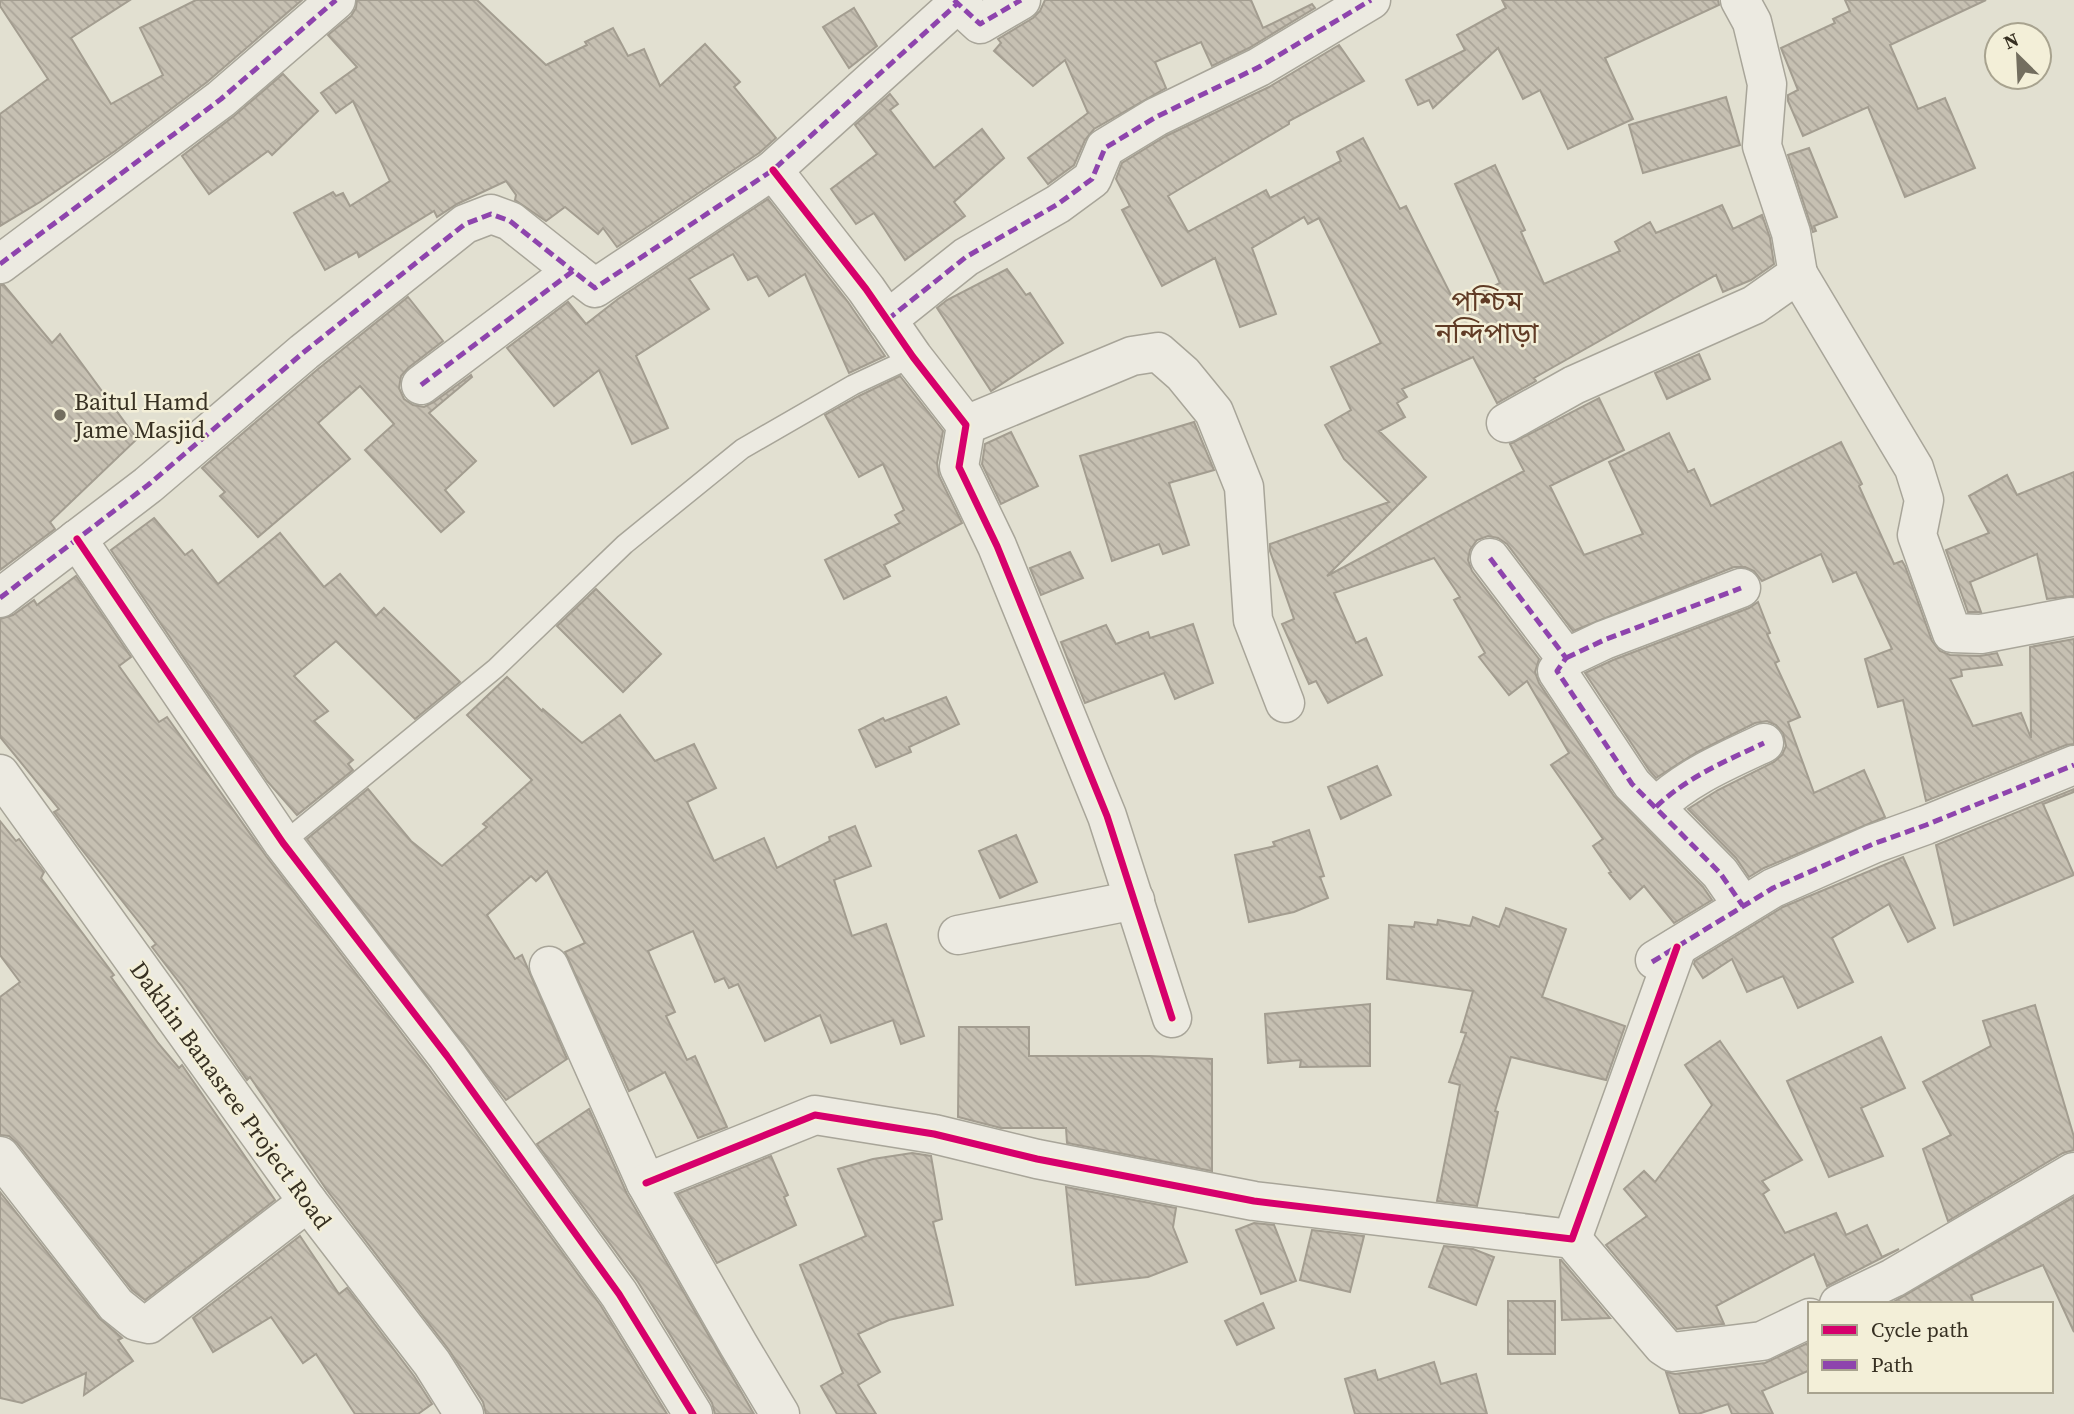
<svg xmlns="http://www.w3.org/2000/svg" width="2074" height="1414" font-family="'Source Serif 4','Noto Sans Bengali',serif">
  <defs>
    <pattern id="building-back-hatch" width="6" height="6" patternUnits="userSpaceOnUse" patternTransform="scale(1.75)"><rect width="6" height="6" fill="#c6c0b2"/><path d="M-1 5l2 2M0 0l6 6M5-1l2 2" fill="none" stroke="#aba599"/></pattern>
  </defs>
  <rect width="100%" height="100%" fill="#e2e0d1"/>
  <g fill="url(#building-back-hatch)" stroke="#a39d90" stroke-width="2">
    <path d="M0 0H130L71 38 111 104 163 75 140 28 196 0H302L207 82 115 151 40 202 0 226V114L48 79 0 6Z"/>
    <path d="M357 0H477L546 65 587 45 585 42 613 28 628 56 644 49 660 86 705 44 740 82 734 87 776 138 759 153 617 247 603 228 598 234 565 207 546 221 515 200 516 195 506 181 457 204 437 217 434 211 359 257 357 252 325 270 294 213 333 192 336 196 343 193 350 206 390 181 353 101 336 113 321 93 357 67 328 35 351 16 356 8Z"/>
    <path d="M1045 0H1251L1263 28 1312 4 1315 8 1249 48 1212 66 1201 42 1155 62 1166 88 1094 129 1085 140 1074 165 1048 184 1028 158 1088 113 1065 60 1033 86 994 51 1001 43 998 39 1033 18 1040 11Z"/>
    <path d="M1502 0H1718L1719 5 1605 58 1633 119 1568 149 1540 90 1523 99 1498 48 1433 108 1429 100 1418 105 1406 80 1465 50 1457 35 1506 8Z"/>
    <path d="M1845 0H1986L1890 45 1918 109 1945 98 1975 168 1905 197 1868 107 1803 136 1788 101V95L1798 90 1781 48 1835 23 1833 19 1850 11Z"/>
    <path d="M854 8 877 46 849 68 823 27Z"/>
    <path d="M1339 45 1364 81 1289 121V124L1168 196 1188 232 1266 190 1270 198 1341 161 1337 152 1363 138 1400 209 1406 206 1456 305 1500 283 1455 184 1495 165 1525 230 1521 232 1544 284 1620 251 1615 242 1650 222 1656 233 1722 205 1733 229 1762 215 1770 238 1774 264 1751 280 1723 292 1716 275 1534 378 1536 381 1497 403 1473 357 1402 389 1407 397 1397 403 1405 417 1379 431 1426 477 1327 576 1524 471 1510 444 1599 398 1624 450 1550 486 1584 555 1643 534 1609 462 1669 433 1688 472 1694 469 1711 506 1841 442 1862 484 1859 486 1894 564 1902 561 1905 566 1932 641 1940 651 1950 655 1980 656 1997 653 2002 665 1961 670 1962 676 1950 679 1973 726 2021 713 2031 738 2030 647 2074 639V744L2066 745 1926 801 1903 700 1878 707 1865 659 1892 649 1856 572 1833 582 1821 554 1762 581 1754 571 1745 567H1734L1573 631 1507 544 1498 538 1488 536 1477 540 1470 550 1468 560 1472 571 1539 659 1535 672 1539 683 1614 796 1703 887 1712 900 1674 923 1644 886 1630 899 1609 873 1611 872 1593 846 1603 839 1551 765 1569 753 1527 681 1509 695 1479 657 1485 653 1454 600 1460 597 1434 558 1334 593 1356 643 1366 638 1382 675 1328 703 1316 681 1309 684 1282 624 1294 619 1270 551V544L1389 502 1344 459 1325 425 1351 410 1331 367 1381 343 1319 218 1308 224 1304 217 1252 248 1276 314 1240 327 1215 258 1162 286 1122 210 1130 206 1116 179 1122 163 1166 136 1269 87Z"/>
    <path d="M283 74 318 111 272 155 268 151 209 194 182 156 234 116Z"/>
    <path d="M890 94 898 104 890 110 934 168 982 129 1004 158 954 202 965 216 905 260 874 213 856 224 831 189 877 154 855 125Z"/>
    <path d="M1726 97 1740 145 1643 173 1629 125Z"/>
    <path d="M1809 148 1837 217 1814 226 1816 231 1813 232 1788 155Z"/>
    <path d="M768 199 848 302 885 356 849 373 805 274 769 296 757 276 748 280 733 254 689 279 709 309 636 356 668 428 632 444 599 370 554 406 507 348 568 302 586 324 618 299Z"/>
    <path d="M1007 269 1026 295 1030 293 1063 343 991 391 937 308 947 300Z"/>
    <path d="M0 285H4L52 343 60 334 137 439 50 522 55 529 0 570Z"/>
    <path d="M408 297 443 341 408 368 401 376 399 388 404 399 413 405 424 407 434 402 471 375 472 377 429 413 476 461 445 490 464 512 441 532 365 450 394 424 360 386 318 423 350 459 258 537 220 496 225 492 202 468 318 369Z"/>
    <path d="M1699 354 1710 379 1667 399 1655 373Z"/>
    <path d="M900 376 943 431 937 463 939 476 962 523 884 565 890 576 844 599 825 560 900 523 895 515 904 510 883 464 859 477 825 415 859 396Z"/>
    <path d="M1194 422 1214 470 1169 483 1189 545 1163 554 1159 544 1112 561 1080 456Z"/>
    <path d="M1011 432 1038 486 1001 504 982 464 985 444Z"/>
    <path d="M2074 472V596L2047 599 2037 554 1970 582 1981 612H1968L1946 550 1989 533 1969 496 2007 475 2017 495Z"/>
    <path d="M154 518 185 555 192 550 218 584 280 533 324 587 340 574 376 616 384 608 460 682 415 719 336 641 294 676 328 711 314 721 353 760 348 764 353 770 297 815 267 781 111 550Z"/>
    <path d="M1070 552 1083 578 1041 595 1030 568Z"/>
    <path d="M76 576 131 657 119 666 159 722 167 717 266 856 429 1069 601 1306 667 1414H486L483 1402 449 1350 326 1189 250 1077 247 1080 182 986 152 947 156 944 79 846 54 812 59 809 0 737V619L13 615 34 600 37 605Z"/>
    <path d="M596 589 661 654 623 692 557 626Z"/>
    <path d="M1758 602 1770 633 1767 634 1779 661 1775 663 1800 717 1788 722 1814 793 1864 770 1885 817 1764 868 1749 877 1736 858 1688 809 1718 790 1774 762 1782 755 1786 746 1783 733 1776 725 1767 721 1755 723 1697 752 1656 778 1649 770 1585 673 1613 660 1749 608Z"/>
    <path d="M1193 624 1213 683 1175 699 1164 673 1085 703 1061 642 1106 625 1116 644 1148 632 1150 638Z"/>
    <path d="M507 677 542 711 543 709 582 743 620 715 655 761 694 744 716 788 687 802 714 861 764 838 777 868 830 841 829 837 855 826 871 866 834 880 852 936 886 924 924 1036 901 1044 893 1020 831 1043 820 1015 765 1041 738 984 729 988 724 978 715 982 693 931 648 951 675 1012 666 1016 687 1060 695 1056 727 1127 698 1138 665 1072 629 1091 565 952 585 943 547 871 536 881 531 876 487 915 515 959 522 955 567 1059 506 1100 307 839 368 789 411 841 442 866 487 827 483 824 532 780 467 715Z"/>
    <path d="M946 697 959 724 909 747 911 752 876 767 859 730 883 718 885 721Z"/>
    <path d="M1377 766 1391 795 1341 819 1328 787Z"/>
    <path d="M2074 789V792L2043 804 2074 875 1954 925 1936 845Z"/>
    <path d="M0 821 16 841 19 839 44 872 41 878 114 975 111 977 158 1043 179 1068 182 1065 275 1200 145 1300 132 1290 17 1143 9 1136 0 1135V997L20 982 0 955Z"/>
    <path d="M1309 830 1324 876 1320 877 1328 898 1294 912 1249 922 1235 855 1275 846 1273 842Z"/>
    <path d="M1016 835 1037 882 1000 898 979 851Z"/>
    <path d="M1903 857 1935 928 1908 942 1889 904 1832 938 1853 982 1798 1008 1783 976 1747 992 1732 959 1703 978 1694 964 1695 961 1783 907Z"/>
    <path d="M1506 908 1566 929 1542 997 1625 1026 1606 1080 1511 1057 1495 1111 1498 1112 1477 1206 1437 1201 1460 1085 1449 1082 1466 1033 1461 1032 1473 991 1387 979 1389 925 1414 927 1415 922 1437 925 1438 920 1470 926 1473 917 1499 927Z"/>
    <path d="M1370 1004V1066L1300 1067 1301 1060 1268 1063 1265 1014Z"/>
    <path d="M2035 1005 2074 1137V1150L2063 1153 1948 1221 1923 1149 1951 1135 1923 1082 1991 1046 1983 1021Z"/>
    <path d="M959 1027H1029V1056H1149L1212 1059V1171L1067 1143 1066 1128H1001L958 1117Z"/>
    <path d="M1881 1037 1905 1088 1861 1108 1883 1156 1829 1177 1787 1081Z"/>
    <path d="M1720 1041 1802 1160 1762 1181 1769 1190 1763 1194 1785 1233 1836 1213 1846 1235 1867 1225 1882 1257 1899 1249 1827 1286 1814 1254 1716 1306 1724 1324 1677 1329 1606 1245 1647 1216 1624 1189 1644 1171 1655 1182 1712 1105 1685 1065Z"/>
    <path d="M589 1109 627 1194 754 1414H715L712 1403 638 1282 537 1144Z"/>
    <path d="M912 1153 931 1156 942 1219 933 1222 953 1305 889 1320 858 1334 880 1372 858 1385 876 1414H837L821 1386 843 1373 800 1265 866 1236 838 1169 873 1159Z"/>
    <path d="M771 1156 788 1195 784 1197 796 1225 717 1263 677 1194Z"/>
    <path d="M1066 1187 1176 1208 1173 1227 1187 1262 1148 1277 1076 1285Z"/>
    <path d="M0 1192 99 1318 122 1338 118 1340 133 1361 84 1395 86 1373 22 1403 0 1398Z"/>
    <path d="M2074 1197V1332L2043 1265 1971 1295 1974 1304H1890Z"/>
    <path d="M1254 1223 1274 1225 1296 1281 1261 1294 1236 1230Z"/>
    <path d="M1312 1230 1364 1236 1350 1292 1300 1280Z"/>
    <path d="M300 1236 339 1294 347 1288 414 1376 432 1404 418 1414H355L316 1354 303 1363 271 1317 213 1352 193 1318Z"/>
    <path d="M1444 1246 1473 1249 1494 1257 1476 1305 1429 1287Z"/>
    <path d="M1560 1260H1561L1610 1318 1562 1320Z"/>
    <rect x="1508" y="1301" width="47" height="53"/>
    <path d="M1263 1303 1274 1328 1237 1345 1225 1321Z"/>
    <path d="M1810 1342V1370L1762 1391 1773 1414H1732L1728 1404 1698 1414H1680L1666 1372 1675 1374 1765 1363Z"/>
    <path d="M1434 1362 1441 1384 1476 1374 1487 1414H1355L1345 1379 1375 1370 1378 1380Z"/>
  </g>
  <g fill="none" stroke-linecap="round" stroke-linejoin="round">
    <g stroke="#a8a599" stroke-width="22">
      <path id="service" d="M283 843 496 668 625 544 742 449 853 385 913 357"/>
    </g>
    <g stroke="#a8a599" stroke-width="41">
      <g id="minor">
        <path d="M954 0 980 24 1021 0"/>
        <path d="M773 170 866 289 913 357 966 425 959 467 997 546 1107 816 1172 1018"/>
        <path d="M0 264 221 99 336 0"/>
        <path d="M1798 274 1914 468 1924 500 1917 535 1952 633 1981 634 2071 617"/>
        <path d="M887 320 966 257 1058 204 1092 179 1105 148 1156 117 1259 67 1371 0"/>
        <path d="M421 385 573 271 595 288 773 170 958 3"/>
        <path d="M1506 423 1574 385 1754 305 1798 274 1791 233 1762 146 1767 84 1752 22 1740 0"/>
        <path d="M966 425 1132 356 1158 352 1183 374 1214 412 1244 487 1253 620 1285 703"/>
        <path d="M77 539 283 843 447 1056 619 1294 693 1414"/>
        <path d="M1490 558 1566 658 1557 671 1632 784 1720 873 1743 906"/>
        <path d="M0 598 148 485 304 352 465 224 491 214 510 221 573 271"/>
        <path d="M1566 658 1604 640 1741 588"/>
        <path d="M1656 807C1687 777 1726 761 1764 743"/>
        <path d="M958 935 1135 900"/>
        <path d="M1655 960 1773 888 1873 844 1926 825 2074 765"/>
        <path d="M549 966 646 1183 738 1344 780 1414"/>
        <path d="M0 1156 116 1305 136 1321 149 1324 308 1202"/>
        <path d="M646 1183 815 1115 934 1134 1037 1159 1254 1201 1572 1239 1677 947"/>
        <path d="M1572 1239 1663 1346 1672 1352 1762 1341 1810 1318"/>
        <path d="M1839 1304 1893 1278 2074 1172"/>
      </g>
    </g>
    <g stroke="#a8a599" stroke-width="41">
      <path id="tertiary" d="M0 774 308 1202 432 1363 464 1414"/>
    </g>
    <use href="#service" stroke="#eceae1" stroke-width="19"/>
    <use href="#minor" stroke="#eceae1" stroke-width="38"/>
    <use href="#tertiary" stroke="#eceae1" stroke-width="38"/>
    <g stroke="#8e44ad" stroke-width="5" stroke-dasharray="10 5" stroke-linecap="butt">
      <path d="M954 0 980 24 1021 0"/>
      <path d="M0 264 221 99 336 0"/>
      <path d="M887 320 966 257 1058 204 1092 179 1105 148 1156 117 1259 67 1371 0"/>
      <path d="M421 385 573 271 595 288 773 170 958 3"/>
      <path d="M1490 558 1566 658 1557 671 1632 784 1720 873 1743 906"/>
      <path d="M0 598 148 485 304 352 465 224 491 214 510 221 573 271"/>
      <path d="M1566 658 1604 640 1741 588"/>
      <path d="M1656 807C1687 777 1726 761 1764 743"/>
      <path d="M1652 962 1773 888 1873 844 1926 825 2074 765"/>
    </g>
    <g stroke="#f3efd8" stroke-width="11">
      <g id="cycleway">
        <path d="M773 170 866 289 913 357 966 425 959 467 997 546 1107 816 1172 1018"/>
        <path d="M77 539 283 843 447 1056 619 1294 693 1414"/>
        <path d="M646 1183 815 1115 934 1134 1037 1159 1254 1201 1572 1239 1677 947"/>
      </g>
    </g>
    <use href="#cycleway" stroke="#d6006c" stroke-width="7"/>
  </g>
  <circle fill="#736e5f" stroke="#f3efd8" stroke-width="2.5" cx="60" cy="415" r="7"/>
  <g text-anchor="middle" dominant-baseline="central" stroke-width="5" stroke-linejoin="round" paint-order="stroke">
    <g font-size="24" fill="#373022" stroke="#f3efd8" text-anchor="start">
      <text x="74" y="401">Baitul Hamd<tspan x="74" dy="28">Jame Masjid</tspan></text>
    </g>
    <g font-size="24" fill="#373022" stroke="#f3efd8">
      <text transform="translate(231 1095) rotate(54)">Dakhin Banasree Project Road</text>
    </g>
    <g font-size="28" fill="#603b25" stroke="#f3efd8">
      <text x="1487" y="301">পশ্চিম<tspan x="1487" dy="32">নন্দিপাড়া</tspan></text>
    </g>
  </g>
  <rect x="1808" y="1302" width="245" height="91" fill="#f3efd8" stroke="#a8a38f" stroke-width="2"/>
  <rect x="1822" y="1325" width="35" height="10" fill="#d6006c" stroke="#a8a38f" stroke-width="2"/>
  <text x="1871" y="1337" font-size="21" fill="#373022">Cycle path</text>
  <rect x="1822" y="1360" width="35" height="10" fill="#8e44ad" stroke="#a8a38f" stroke-width="2"/>
  <text x="1871" y="1372" font-size="21" fill="#373022">Path</text>
  <g transform="translate(2018 56) rotate(336)"><circle r="33" fill="#f3efd8" stroke="#a8a38f" stroke-width="2"/>
  <path d="M0-5L12 26L0 18L-12 26Z" fill="#736e5f"/>
  <text y="-10" font-size="19" font-weight="bold" text-anchor="middle" fill="#373022">N</text>
  </g>
</svg>
